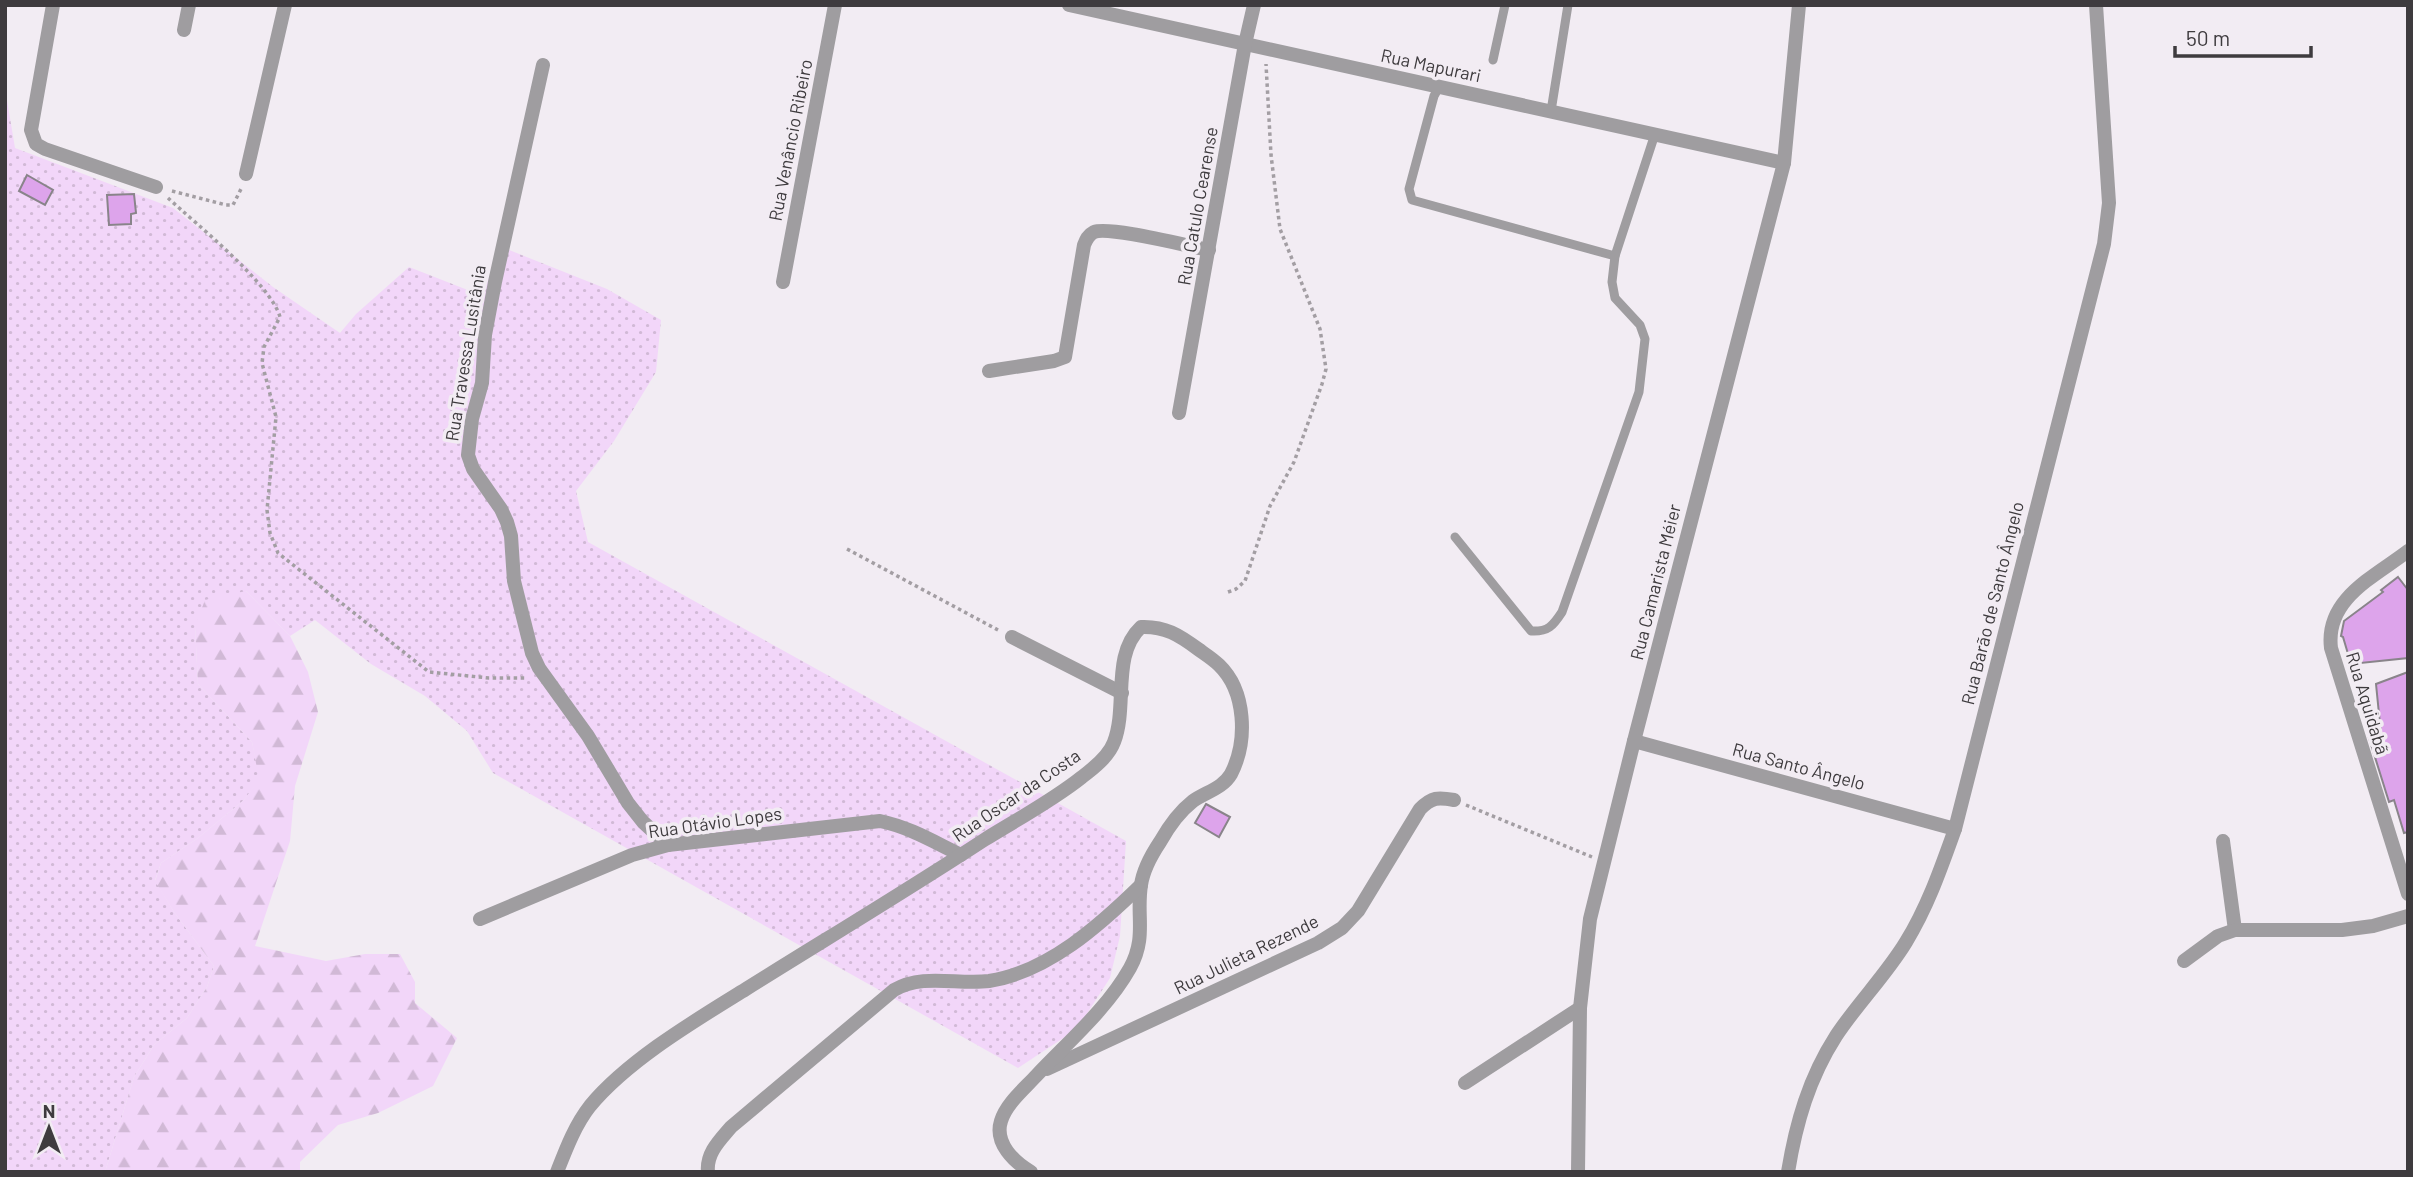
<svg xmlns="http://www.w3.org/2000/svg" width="2413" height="1177" font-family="Barlow,sans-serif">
  <defs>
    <pattern id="grass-dots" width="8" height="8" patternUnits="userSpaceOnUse" patternTransform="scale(1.75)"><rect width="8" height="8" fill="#f2d6f9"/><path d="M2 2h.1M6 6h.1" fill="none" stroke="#d1b9d6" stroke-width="1.8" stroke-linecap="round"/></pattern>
    <pattern id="forest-firs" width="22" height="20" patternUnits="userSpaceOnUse" patternTransform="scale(1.75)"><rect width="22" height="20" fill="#f2d6f9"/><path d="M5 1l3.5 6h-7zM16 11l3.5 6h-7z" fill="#d1b9d6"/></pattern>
  </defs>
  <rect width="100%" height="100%" fill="#f2ecf3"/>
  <path fill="url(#grass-dots)" d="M5 88 15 148 173 208 273 287 340 333 356 314 409 267 483 296 499 246 607 289 661 320 656 372 614 441 576 491 588 542 1126 841 1120 936 1110 978 1077 1029 1018 1068 493 773 467 731 425 696 371 664 315 620 290 636 246 591 195 626 198 684 252 742 260 779 244 800 198 838 161 863 155 880 174 912 214 966 207 987 187 1018 154 1045 134 1077 105 1172H5Z"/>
  <path fill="url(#forest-firs)" d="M246 591 290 636 308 672 318 712 295 786 290 841 255 946 326 961 365 954H400L415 982V1003L457 1038 433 1086 378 1113 338 1125 300 1162V1172H105L134 1077 154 1045 187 1018 207 987 214 966 174 912 155 881 161 863 198 838 244 800 259 779 252 742 198 684 195 626 205 600Z"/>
  <g fill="#dda4eb" stroke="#89848a" stroke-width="2">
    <path d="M27 175 53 190 45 205 19 191Z"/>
    <path d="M134 194 136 213 131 214V224L109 225 107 195Z"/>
    <path d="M2398 577 2408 590V658L2351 664 2343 637 2341 636 2344 621 2383 592 2381 590Z"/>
    <path d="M2408 672V832L2404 833 2394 800 2389 802 2369 738 2381 734 2376 684Z"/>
    <path d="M1206 804 1230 817 1219 837 1195 823Z"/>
  </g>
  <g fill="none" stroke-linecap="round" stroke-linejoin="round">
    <g stroke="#a39ea3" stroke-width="3.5" stroke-dasharray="3.5 3.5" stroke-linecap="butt">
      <path d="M172 191 226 205H233L242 187"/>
      <path d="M168 198C195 223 271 284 280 317L264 347 262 363 276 417 267 510 270 533 278 553 429 672 489 678H526"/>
      <path d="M847 549 998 630"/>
      <path d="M1228 592 1236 589 1245 581 1270 506 1294 462 1322 384 1326 369 1320 329 1280 229 1271 155 1266 64"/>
      <path d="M1466 805 1592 857"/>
    </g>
    <g stroke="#9f9da0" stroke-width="9">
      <path d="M1493 60 1505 5"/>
      <path d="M1439 87 1434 96 1409 189 1412 200 1615 256"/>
      <path d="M1551 111 1568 5"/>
      <path d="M1455 537 1531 631C1548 632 1553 626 1562 612L1639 392 1645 339 1640 325 1615 298 1612 282 1615 256 1655 134"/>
    </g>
    <g stroke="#9f9da0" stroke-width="14">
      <path d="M53 5 31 130 36 144 45 149 156 187"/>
      <path d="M1069 5 1784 163"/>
      <path d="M184 30 189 5"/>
      <path d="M543 65 495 282 485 335 482 383 472 419 468 455 473 469 501 509 507 522 511 536 514 581 532 653 539 668 588 736 628 803 643 822 668 845"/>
      <path d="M246 174 285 5"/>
      <path d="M783 282 835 5"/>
      <path d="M989 371 1054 361 1065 357 1084 245C1086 240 1088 235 1094 232 1110 226 1187 246 1209 250"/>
      <path d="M1179 413 1245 44 1254 5"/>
      <path d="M2408 551C2374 577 2325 599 2331 648L2408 894"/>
      <path d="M1012 637 1122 693"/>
      <path d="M1634 741 1955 829"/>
      <path d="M2223 841 2235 930"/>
      <path d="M480 919 632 855 668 845 880 821C909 827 934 842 961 855"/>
      <path d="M2184 961 2218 936 2235 930H2342L2373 926 2408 916"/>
      <path d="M1047 1069 1318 943 1342 928 1358 911 1420 809C1432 797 1438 797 1454 800"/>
      <path d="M1465 1083 1580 1008"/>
      <path d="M557 1172C566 1149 575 1125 590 1106 628 1060 696 1020 746 989 826 939 906 891 984 840 1016 820 1052 801 1082 777 1094 768 1109 756 1114 742 1128 706 1111 655 1141 627 1165 626 1179 635 1198 649 1205 654 1213 659 1219 665 1246 691 1248 741 1231 774 1223 788 1206 792 1193 801 1179 812 1169 826 1160 842 1152 854 1143 871 1141 885 1136 916 1147 937 1130 968 1107 1009 1068 1042 1036 1076 1024 1089 1006 1104 1001 1121 994 1143 1014 1162 1031 1172"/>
      <path d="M708 1172C706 1153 720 1140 731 1127L894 990C923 973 957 985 989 981 1048 972 1100 925 1141 885"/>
      <path d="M1578 1172 1580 1008 1590 919 1634 741 1784 163 1799 5"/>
      <path d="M1788 1172C1796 1123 1809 1078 1836 1036 1857 1004 1886 975 1906 942 1928 906 1941 868 1955 829L2104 244 2109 203 2096 5"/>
    </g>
  </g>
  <g text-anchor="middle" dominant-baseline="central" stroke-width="7" stroke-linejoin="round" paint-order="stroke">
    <g font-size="18" fill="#3e3b3e" stroke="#f2ecf3">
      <text transform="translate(1431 65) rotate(12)">Rua Mapurari</text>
      <text transform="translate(790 140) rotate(-79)">Rua Venâncio Ribeiro</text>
      <text transform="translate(1197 206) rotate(-80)">Rua Catulo Cearense</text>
      <text transform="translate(465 353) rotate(-81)">Rua Travessa Lusitânia</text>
      <text transform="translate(1655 582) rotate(-76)">Rua Camarista Méier</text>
      <text transform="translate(1992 603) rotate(-76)">Rua Barão de Santo Ângelo</text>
      <text transform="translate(2368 703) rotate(73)">Rua Aquidabã</text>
      <text transform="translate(1799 766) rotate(15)">Rua Santo Ângelo</text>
      <text transform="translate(1016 795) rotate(-34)">Rua Oscar da Costa</text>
      <text transform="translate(715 822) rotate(-8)">Rua Otávio Lopes</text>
      <text transform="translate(1246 954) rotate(-26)">Rua Julieta Rezende</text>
    </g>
  </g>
  <rect width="2413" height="1177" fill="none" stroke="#3e3b3e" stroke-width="14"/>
  <g transform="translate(49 1128)" stroke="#f2ecf3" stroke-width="5" paint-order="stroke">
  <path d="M0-5L12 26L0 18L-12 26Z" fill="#3e3b3e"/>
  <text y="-10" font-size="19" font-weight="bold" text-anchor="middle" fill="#3e3b3e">N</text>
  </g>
  <path d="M2175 46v10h136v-10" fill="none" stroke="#3e3b3e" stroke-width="3.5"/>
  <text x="2186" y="46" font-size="21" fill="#3e3b3e" stroke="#f2ecf3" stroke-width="5" paint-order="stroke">50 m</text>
</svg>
